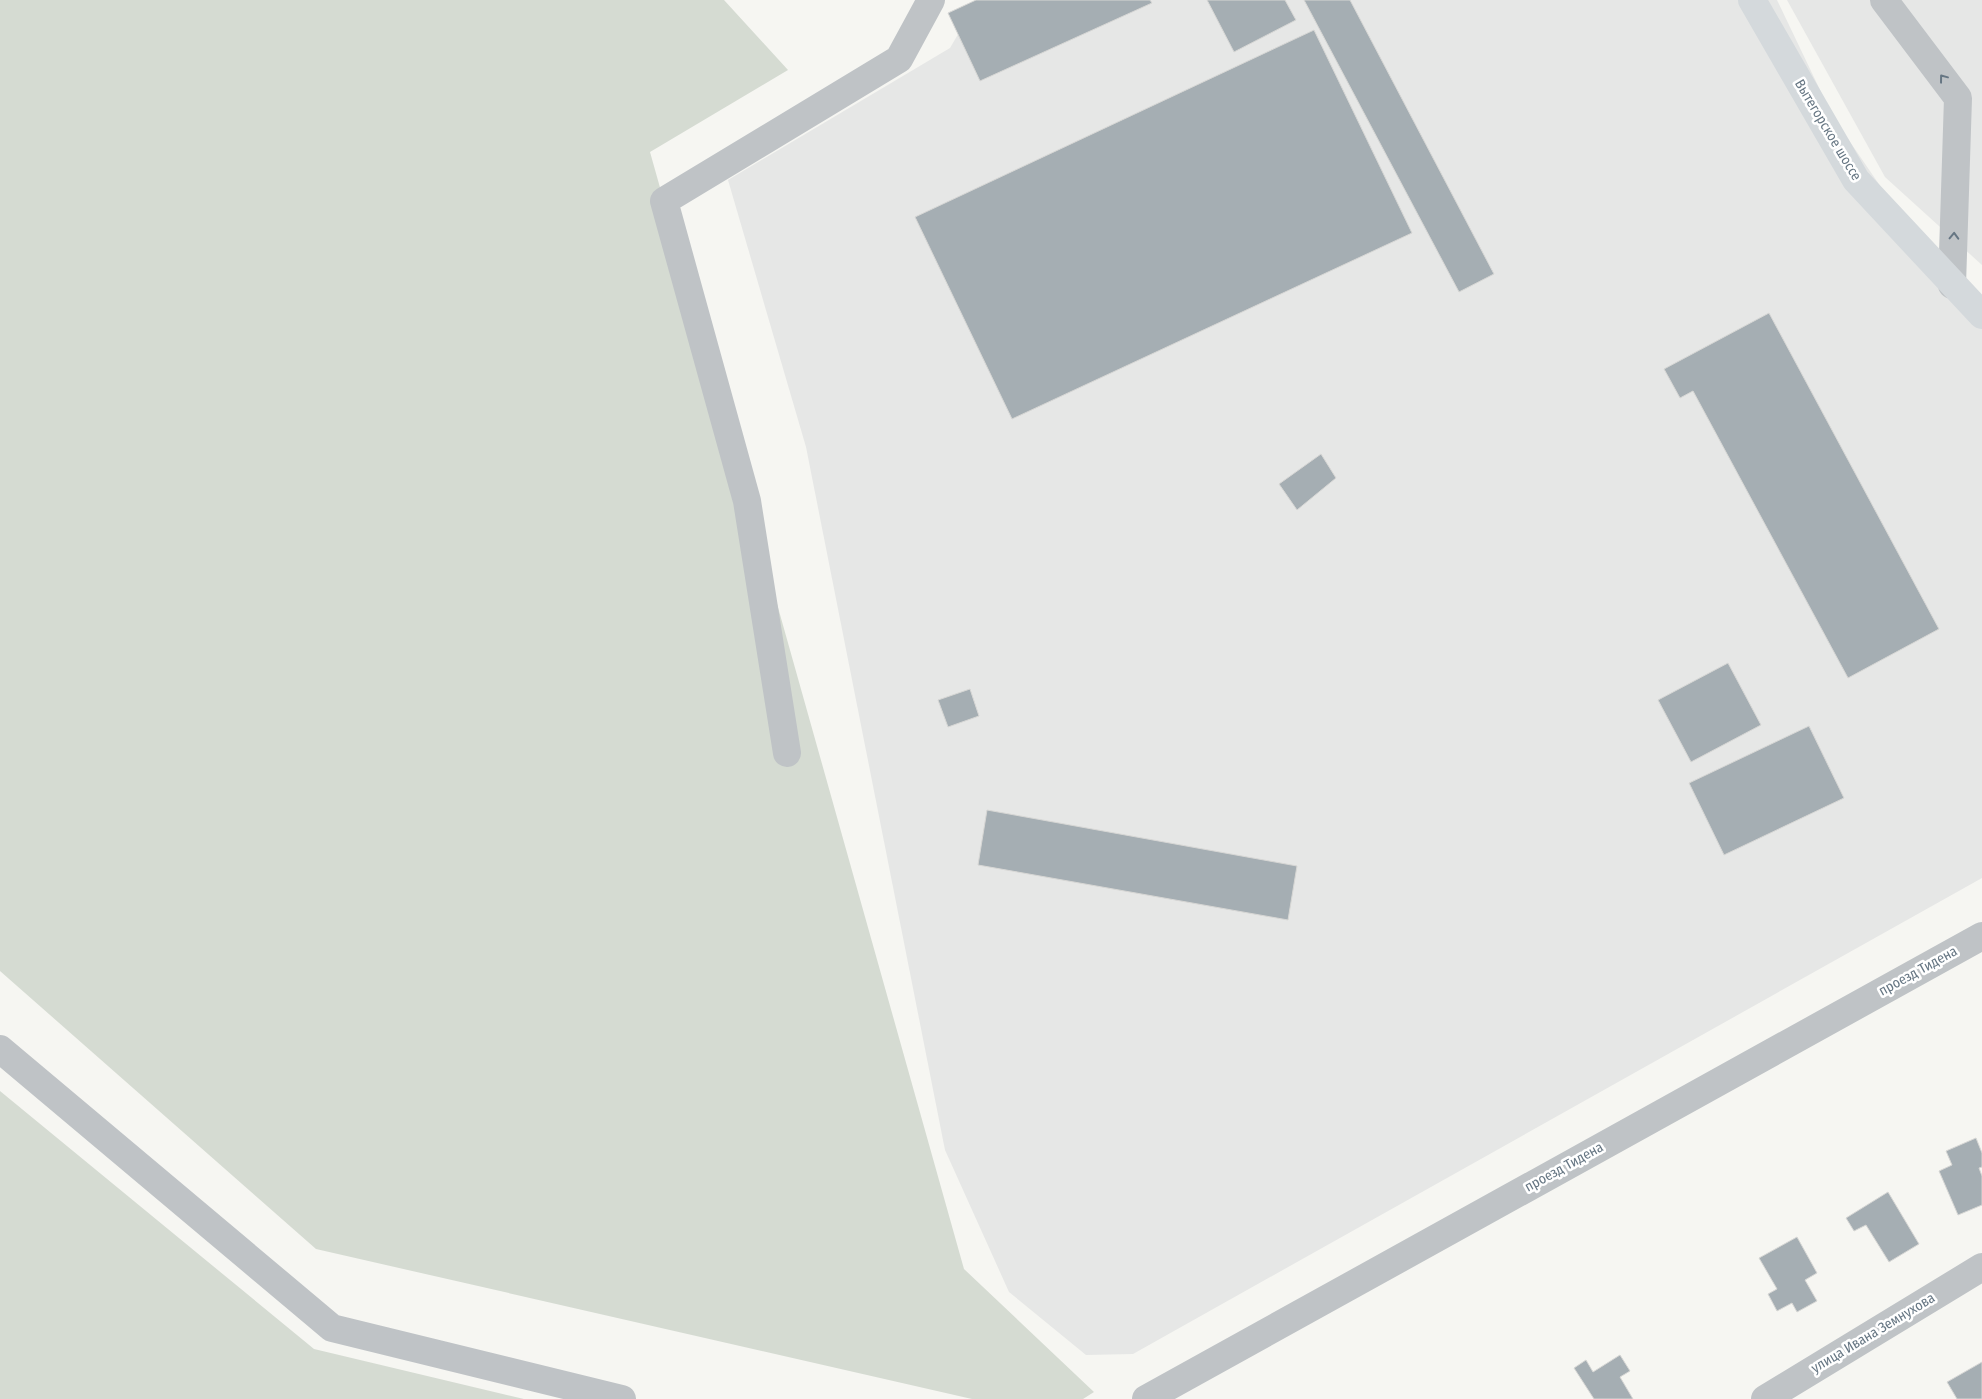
<svg xmlns="http://www.w3.org/2000/svg" width="1982" height="1399" font-family="'Fira Sans Condensed',sans-serif">
  <rect width="100%" height="100%" fill="#f6f6f2"/>
  <g fill="#e6e7e6">
    <path d="M978 0H1777L1833 117 1924 250 1982 325V878L1133 1354 1086 1355 1009 1292 945 1150 806 447 728 180 950 48Z"/>
    <path d="M1787 0H1982V265L1885 177Z"/>
  </g>
  <g fill="#d5dbd2">
    <path d="M0 0H724L788 70 650 152 964 1269 1094 1392 1083 1399H972L316 1249 0 971Z"/>
    <path d="M0 1091 314 1349 524 1399H0Z"/>
  </g>
  <g fill="#a5aeb3" stroke="#d7d7d5">
    <path d="M976 0H1150L1152 3 980 81 948 13Z"/>
    <path d="M1207 0H1285L1296 20 1234 52Z"/>
    <path d="M1304 0H1350L1494 274 1459 292Z"/>
    <path d="M1314 30 1412 233 1012 419 915 217Z"/>
    <path d="M1769 313 1939 629 1848 678 1693 391 1680 398 1664 369Z"/>
    <path d="M1321 454 1336 478 1297 510 1279 484Z"/>
    <path d="M1728 663 1761 725 1691 762 1658 700Z"/>
    <path d="M970 689 979 716 948 727 938 700Z"/>
    <path d="M1809 726 1844 798 1724 855 1689 783Z"/>
    <path d="M987 810 1297 866 1288 920 978 865Z"/>
    <path d="M1976 1138 1982 1153V1167L1979 1168 1982 1176V1205L1958 1215 1939 1171 1952 1165 1946 1151Z"/>
    <path d="M1888 1192 1919 1244 1889 1262 1866 1225 1854 1231 1846 1218Z"/>
    <path d="M1797 1237 1817 1273 1805 1280 1817 1301 1797 1312 1792 1303 1777 1311 1768 1294 1777 1289 1759 1258Z"/>
    <path d="M1620 1355 1630 1371 1620 1377 1633 1399H1594L1574 1368 1586 1360 1593 1372Z"/>
    <path d="M1982 1362V1399H1957L1947 1382Z"/>
  </g>
  <g fill="none" stroke-linecap="round" stroke-linejoin="round">
    <g stroke="#bfc3c6" stroke-width="28">
      <path d="M1884 0 1958 98 1952 285"/>
      <path d="M787 753 747 501 664 201 899 59 931 0"/>
      <path d="M0 1049 332 1328 622 1399"/>
      <path d="M1146 1399 1982 936"/>
      <path d="M1765 1399 1982 1267"/>
    </g>
    <path stroke="#d4d9dc" stroke-width="28" d="M1752 0 1856 180 1982 315"/>
  </g>
  <defs><path id="oneway-chevron" d="M-2-3.5L2.5 0L-2 3.5" fill="none" stroke-width="1.6" stroke-linecap="round" stroke-linejoin="round" transform="scale(1.25)"/></defs>
  <g stroke="#667683">
    <use href="#oneway-chevron" transform="translate(1943 78) rotate(-127)"/>
    <use href="#oneway-chevron" transform="translate(1954 236) rotate(-88)"/>
  </g>
  <g text-anchor="middle" dominant-baseline="central" stroke-width="5" stroke-linejoin="round" paint-order="stroke">
    <g font-size="14" fill="#667683" stroke="#fff">
      <text transform="translate(1828 130) rotate(59)">Вытегорское шоссе</text>
      <text transform="translate(1918 971) rotate(-29)">проезд Тидена</text>
      <text transform="translate(1564 1167) rotate(-29)">проезд Тидена</text>
      <text transform="translate(1873 1333) rotate(-31)">улица Ивана Земнухова</text>
    </g>
  </g>
</svg>
